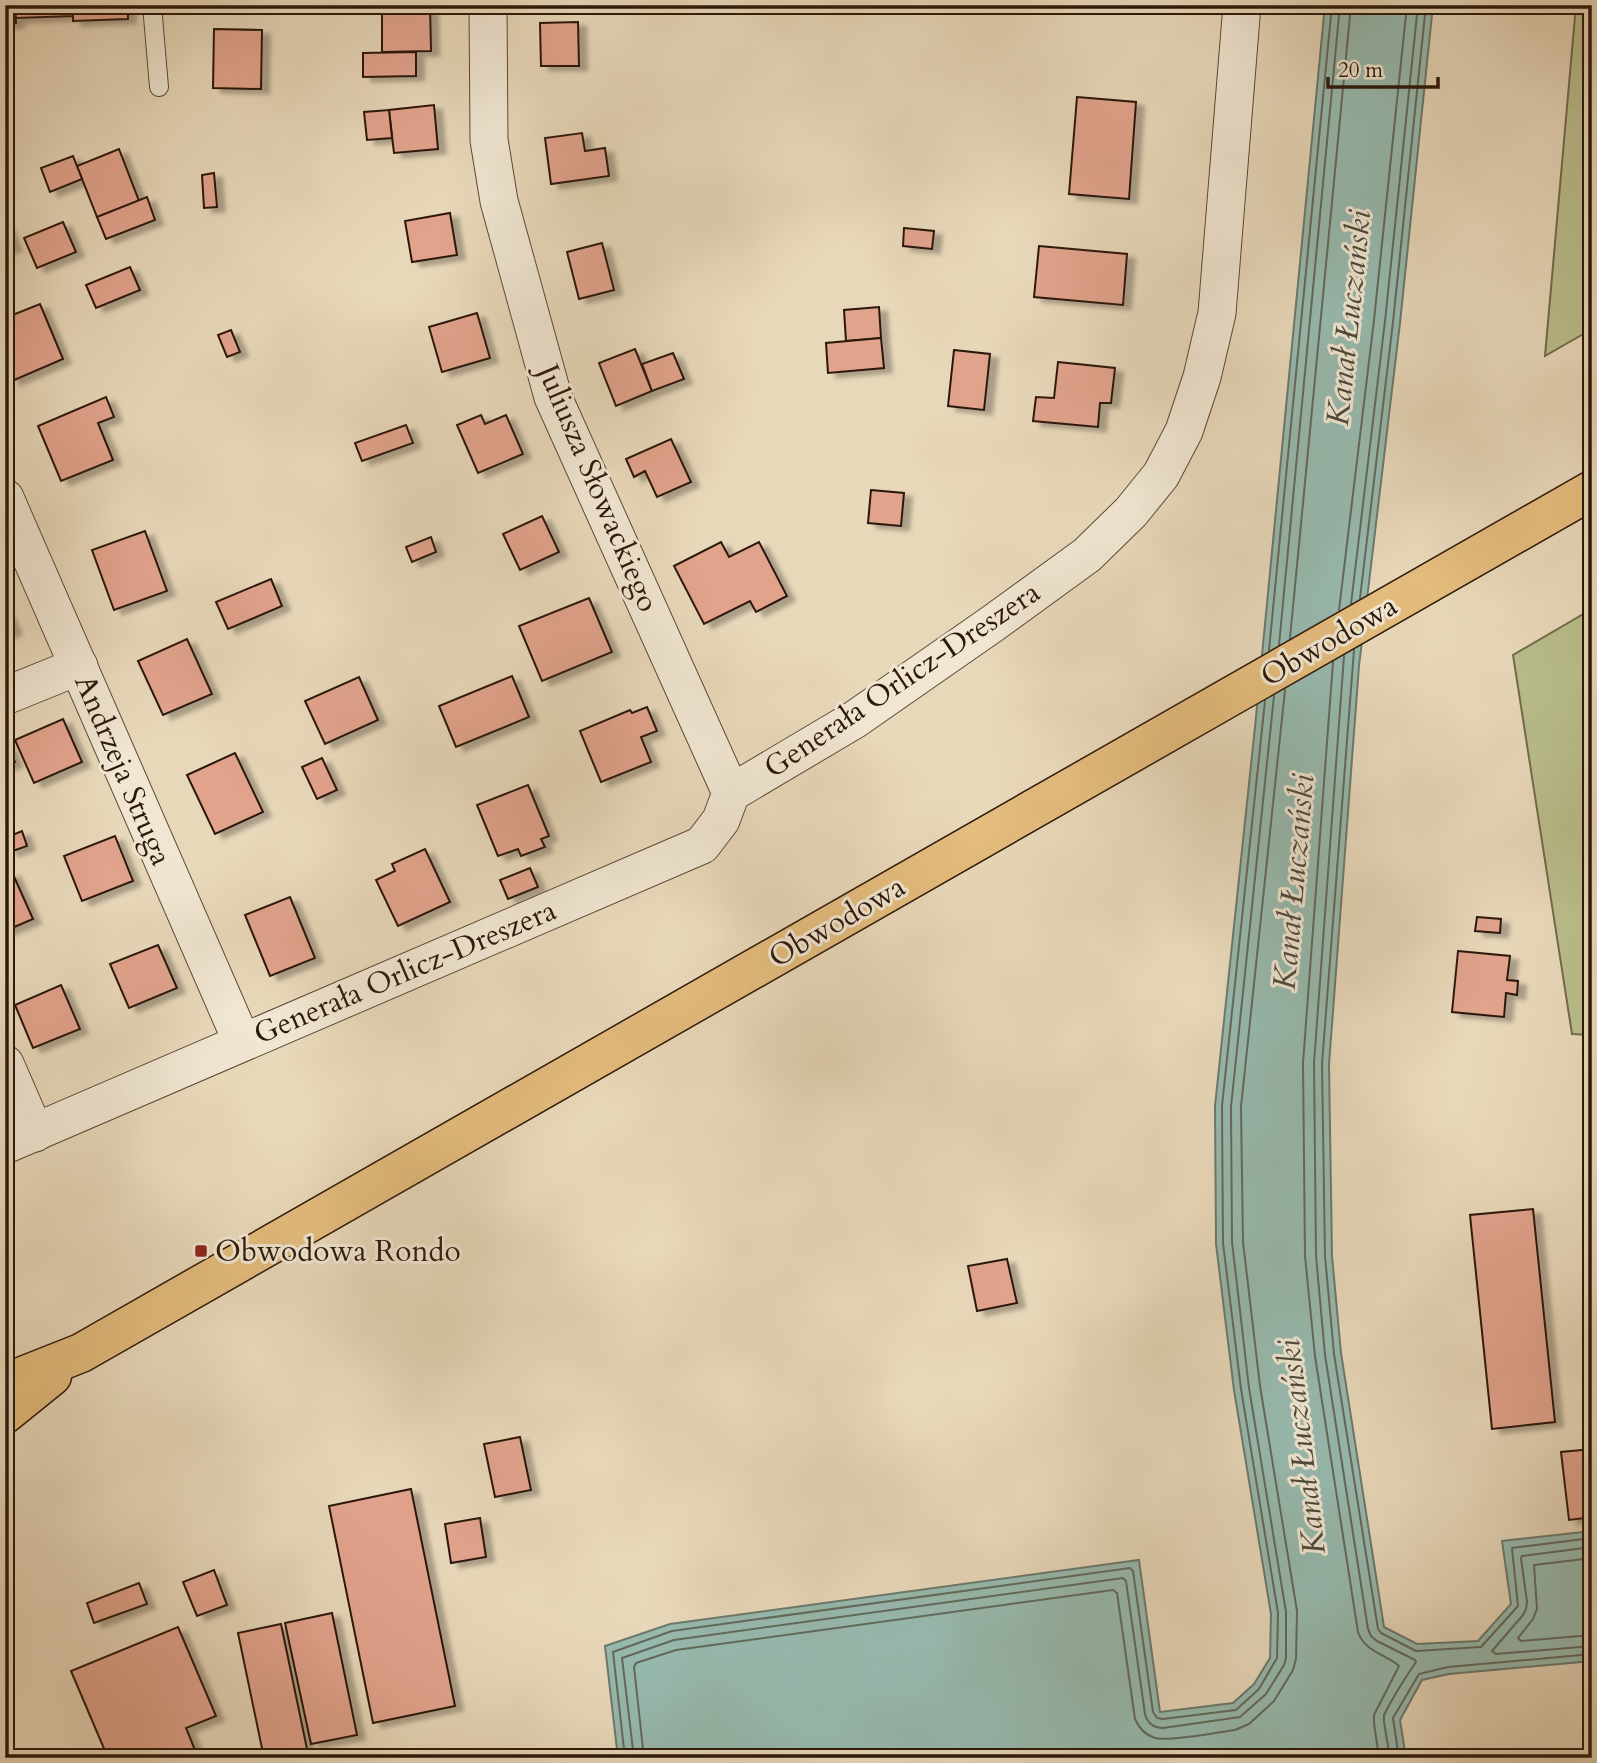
<svg xmlns="http://www.w3.org/2000/svg" width="1597" height="1763" font-family="Cardo,serif">
  <defs>
    <filter id="shadow"><feDropShadow dx="8" dy="4.5" stdDeviation="2" flood-color="#0004"/></filter>
  </defs>
  <rect width="100%" height="100%" fill="#e8d8ba"/>
  <filter id="stains"><feTurbulence type="fractalNoise" baseFrequency=".00286" numOctaves="4"/><feColorMatrix values="0 0 0 0 .2 0 0 0 0 .09 0 0 0 0 .02 0 0 0 .5 -.17"/></filter>
  <radialGradient id="worn" r=".72"><stop offset=".6" stop-color="#630" stop-opacity="0"/><stop offset="1" stop-color="#630" stop-opacity=".3"/></radialGradient>
  <g fill="#babe8d" stroke="#736b4c" stroke-width="2">
    <path d="M1576 5H1592V329L1545 356Z"/>
    <path d="M1592 609V1035L1572 1034 1513 655Z"/>
  </g>
  <path fill="#97baaf" stroke="#6c796d" stroke-width="2" d="M1325 5H1433L1400 323 1359 666 1329 1064 1332 1256 1341 1353 1384 1627 1417 1644 1478 1641 1511 1604 1502 1541 1592 1531V1661L1449 1674 1422 1680 1400 1720 1406 1758H618L605 1646 670 1624 1139 1560 1160 1712 1233 1703 1254 1684 1270 1658 1271 1614 1234 1390 1216 1244 1215 1106 1255 727Z"/>
  <g fill="none" stroke-linecap="round" stroke-linejoin="round">
    <g stroke="#62695c" stroke-width="2">
      <path d="M1360 598 1393 322 1426 5"/>
      <path d="M1351 604 1385 321 1418 5"/>
      <path d="M1339 610 1374 320 1407 5"/>
      <path d="M1290 638 1351 5"/>
      <path d="M1279 645 1340 5"/>
      <path d="M1269 650 1332 5"/>
      <path d="M1354 650 1322 1064 1325 1256 1334 1354 1378 1629 1381 1633 1416 1651 1481 1647 1518 1606 1512 1548 1592 1538"/>
      <path d="M1344 656 1314 1063 1316 1256 1325 1355 1368 1629 1371 1636 1377 1641 1415 1660 1416 1662C1405 1678 1393 1697 1384 1715V1722L1390 1758"/>
      <path d="M1333 662 1303 1063 1305 1256 1315 1356 1358 1632C1365 1652 1385 1654 1399 1666L1374 1715V1723L1379 1758"/>
      <path d="M1592 1547 1522 1556 1521 1558 1527 1602 1526 1609 1523 1615 1492 1651 1496 1654 1592 1646"/>
      <path d="M1592 1558 1534 1565 1537 1609 1533 1619 1518 1638 1521 1641 1592 1635"/>
      <path d="M625 1758 613 1652 672 1631 1130 1568 1133 1571 1153 1712 1157 1718 1163 1719 1236 1710 1259 1689 1277 1658 1278 1613 1241 1389 1223 1243 1222 1106 1265 701"/>
      <path d="M634 1758 622 1658 674 1640 1123 1578 1126 1581 1145 1714C1147 1723 1154 1728 1163 1728L1240 1717 1266 1694 1284 1665 1286 1658V1612L1249 1388 1232 1242 1231 1107 1274 696"/>
      <path d="M644 1758 634 1667 636 1663 676 1650 1113 1590 1117 1593 1135 1719C1139 1728 1145 1735 1155 1738 1169 1742 1218 1732 1235 1730L1249 1724 1274 1701 1293 1670 1296 1659 1297 1611 1260 1386 1243 1242 1241 1107 1285 690"/>
      <path d="M1399 1758 1393 1718 1419 1674 1448 1667 1592 1654"/>
    </g>
  </g>
  <g fill="#e2a38d" stroke="#2c180a" stroke-width="2" filter="url(#shadow)">
    <path d="M5 5H15L16 23 5 24Z"/>
    <path d="M15 5H73V16L16 18Z"/>
    <path d="M73 5H128V19L73 21Z"/>
    <path d="M382 5H430L431 51 382 52Z"/>
    <path d="M578 22 579 66H541L540 23Z"/>
    <path d="M214 29 262 30 261 89 213 88Z"/>
    <path d="M416 52V76L363 77V53Z"/>
    <path d="M1077 97 1136 102 1129 199 1069 194Z"/>
    <path d="M434 105 438 149 394 153 389 110Z"/>
    <path d="M389 110 392 138 367 140 364 112Z"/>
    <path d="M582 133 585 151 605 148 609 176 551 184 545 138Z"/>
    <path d="M119 149 139 201 97 217 77 166Z"/>
    <path d="M73 156 82 179 50 192 41 168Z"/>
    <path d="M214 173 217 207 204 208 202 175Z"/>
    <path d="M147 197 155 220 106 239 97 217Z"/>
    <path d="M450 213 457 255 412 262 405 221Z"/>
    <path d="M63 222 76 252 37 268 24 238Z"/>
    <path d="M5 224 14 246 5 250Z"/>
    <path d="M904 228 934 231 932 249 903 246Z"/>
    <path d="M602 243 614 290 579 299 567 252Z"/>
    <path d="M1039 246 1127 254 1123 305 1034 297Z"/>
    <path d="M130 267 140 290 96 308 86 285Z"/>
    <path d="M40 304 63 359 12 381 5 364V318Z"/>
    <path d="M879 307 881 338 846 341 844 310Z"/>
    <path d="M477 313 490 358 442 372 429 327Z"/>
    <path d="M231 330 240 352 227 357 218 335Z"/>
    <path d="M881 338 884 368 828 373 826 343Z"/>
    <path d="M635 349 652 391 616 406 599 363Z"/>
    <path d="M954 350 990 354 984 410 948 406Z"/>
    <path d="M673 353 684 379 652 391 642 364Z"/>
    <path d="M1058 362 1115 368 1111 403H1100L1098 427 1033 421 1036 397 1054 398Z"/>
    <path d="M106 397 114 417 98 423 113 460 61 481 38 426Z"/>
    <path d="M481 415 485 424 506 415 523 454 478 473 457 425Z"/>
    <path d="M406 425 413 443 362 461 355 443Z"/>
    <path d="M671 439 691 482 657 497 645 471 634 477 626 459Z"/>
    <path d="M871 490 904 493 901 526 868 523Z"/>
    <path d="M542 516 559 552 520 570 503 534Z"/>
    <path d="M145 531 167 591 114 610 92 550Z"/>
    <path d="M431 537 436 552 412 562 406 547Z"/>
    <path d="M721 542 729 557 759 542 787 596 756 612 750 601 704 624 674 566Z"/>
    <path d="M271 579 282 606 228 629 216 602Z"/>
    <path d="M589 598 612 652 542 681 519 626Z"/>
    <path d="M5 610 14 630 5 634Z"/>
    <path d="M187 639 212 694 163 715 138 661Z"/>
    <path d="M512 676 529 717 456 747 439 706Z"/>
    <path d="M359 677 378 720 325 744 305 701Z"/>
    <path d="M647 707 657 731 641 737 651 762 601 782 580 731 630 710 632 713Z"/>
    <path d="M63 719 82 762 34 783 15 740Z"/>
    <path d="M5 741 15 762 5 766Z"/>
    <path d="M235 753 263 812 215 834 187 775Z"/>
    <path d="M322 758 337 790 317 799 302 767Z"/>
    <path d="M528 785 549 836 541 839 545 847 521 856 518 849 498 856 477 805Z"/>
    <path d="M22 831 27 846 10 852 5 838Z"/>
    <path d="M115 836 133 881 82 901 64 856Z"/>
    <path d="M425 849 450 902 398 926 376 880 395 871 392 864Z"/>
    <path d="M530 868 538 887 508 899 500 880Z"/>
    <path d="M12 872 33 919 5 931V875Z"/>
    <path d="M290 897 315 958 270 976 245 915Z"/>
    <path d="M1477 917 1501 919 1500 933 1475 931Z"/>
    <path d="M158 945 177 988 129 1008 110 964Z"/>
    <path d="M1458 951 1510 956 1507 980 1518 981 1517 995 1506 993 1504 1017 1452 1012Z"/>
    <path d="M61 985 80 1029 33 1048 15 1005Z"/>
    <path d="M1533 1209 1555 1422 1492 1429 1470 1215Z"/>
    <path d="M1007 1259 1017 1303 977 1311 968 1266Z"/>
    <path d="M520 1437 531 1490 495 1497 484 1444Z"/>
    <path d="M1592 1449V1517L1569 1520 1561 1452Z"/>
    <path d="M411 1489 455 1706 373 1723 329 1506Z"/>
    <path d="M480 1518 486 1557 451 1563 445 1524Z"/>
    <path d="M214 1570 227 1605 197 1616 183 1582Z"/>
    <path d="M139 1583 147 1604 94 1623 87 1603Z"/>
    <path d="M332 1613 357 1735 311 1744 285 1623Z"/>
    <path d="M281 1624 307 1749 264 1758 238 1633Z"/>
    <path d="M178 1627 216 1716 186 1728 195 1750 176 1758H108L71 1671Z"/>
  </g>
  <g fill="none" stroke-linecap="round" stroke-linejoin="round">
    <g stroke="#5b4836" stroke-width="20">
      <path id="lane" d="M152 5 159 87"/>
    </g>
    <g stroke="#5b4836" stroke-width="39">
      <g id="street">
        <path d="M488 5 489 140 499 201 553 397 731 793"/>
        <path d="M5 498 242 1042"/>
        <path d="M5 696 79 666"/>
        <path d="M5 1064 35 1133"/>
        <path d="M5 1145 702 845 721 820 731 793 854 720 992 624 1087 555 1131 512 1161 475 1184 431 1202 377 1217 313 1242 5"/>
      </g>
    </g>
    <g stroke="#2c180a" stroke-width="41">
      <g id="primary">
        <path d="M5 1383 81 1353 1592 490"/>
        <path d="M5 1414 52 1376"/>
      </g>
    </g>
    <use href="#lane" stroke="#f0e6d2" stroke-width="18"/>
    <use href="#street" stroke="#f0e6d2" stroke-width="37"/>
    <use href="#primary" stroke="#e4bc7d" stroke-width="38"/>
  </g>
  <rect fill="#8f2418" stroke="#f0e6d2" stroke-width="2.5" x="194" y="1244" width="14" height="14" rx="3.5"/>
  <g text-anchor="middle" dominant-baseline="central" stroke-width="6" stroke-linejoin="round" paint-order="stroke">
    <g font-size="30" fill="#2c180a" stroke="#f0e6d2">
      <text transform="translate(598 488) rotate(67)">Juliusza Słowackiego</text>
      <text transform="translate(1329 641) rotate(-30)">Obwodowa</text>
      <text transform="translate(902 680) rotate(-34)">Generała Orlicz-Dreszera</text>
      <text transform="translate(123 770) rotate(67)">Andrzeja Struga</text>
      <text transform="translate(837 922) rotate(-30)">Obwodowa</text>
      <text transform="translate(405 972) rotate(-23)">Generała Orlicz-Dreszera</text>
    </g>
    <g font-size="30" fill="#2c180a" stroke="#f0e6d2" text-anchor="start">
      <text x="215" y="1251">Obwodowa Rondo</text>
    </g>
    <g font-size="32" font-style="italic" fill="#4c493c" stroke="#f0e6d2">
      <text transform="translate(1349 318) rotate(-84)">Kanał Łuczański</text>
      <text transform="translate(1294 882) rotate(-85)">Kanał Łuczański</text>
      <text transform="translate(1302 1447) rotate(-97)">Kanał Łuczański</text>
    </g>
  </g>
  <rect width="1597" height="1763" fill="none" stroke="#e8d8ba" stroke-width="28"/>
  <rect x="7" y="7" width="1583" height="1749" fill="none" stroke="#2c180a" stroke-width="3.5"/>
  <rect x="14" y="14" width="1569" height="1735" fill="none" stroke="#2c180a" stroke-width="2"/>
  <path d="M1328 77v10h110v-10" fill="none" stroke="#2c180a" stroke-width="3.5"/>
  <text x="1338" y="77" font-size="21" fill="#2c180a" stroke="#f0e6d2" stroke-width="5" paint-order="stroke">20 m</text>
  <rect width="100%" height="100%" filter="url(#stains)"/>
  <rect width="100%" height="100%" fill="url(#worn)"/>
</svg>
